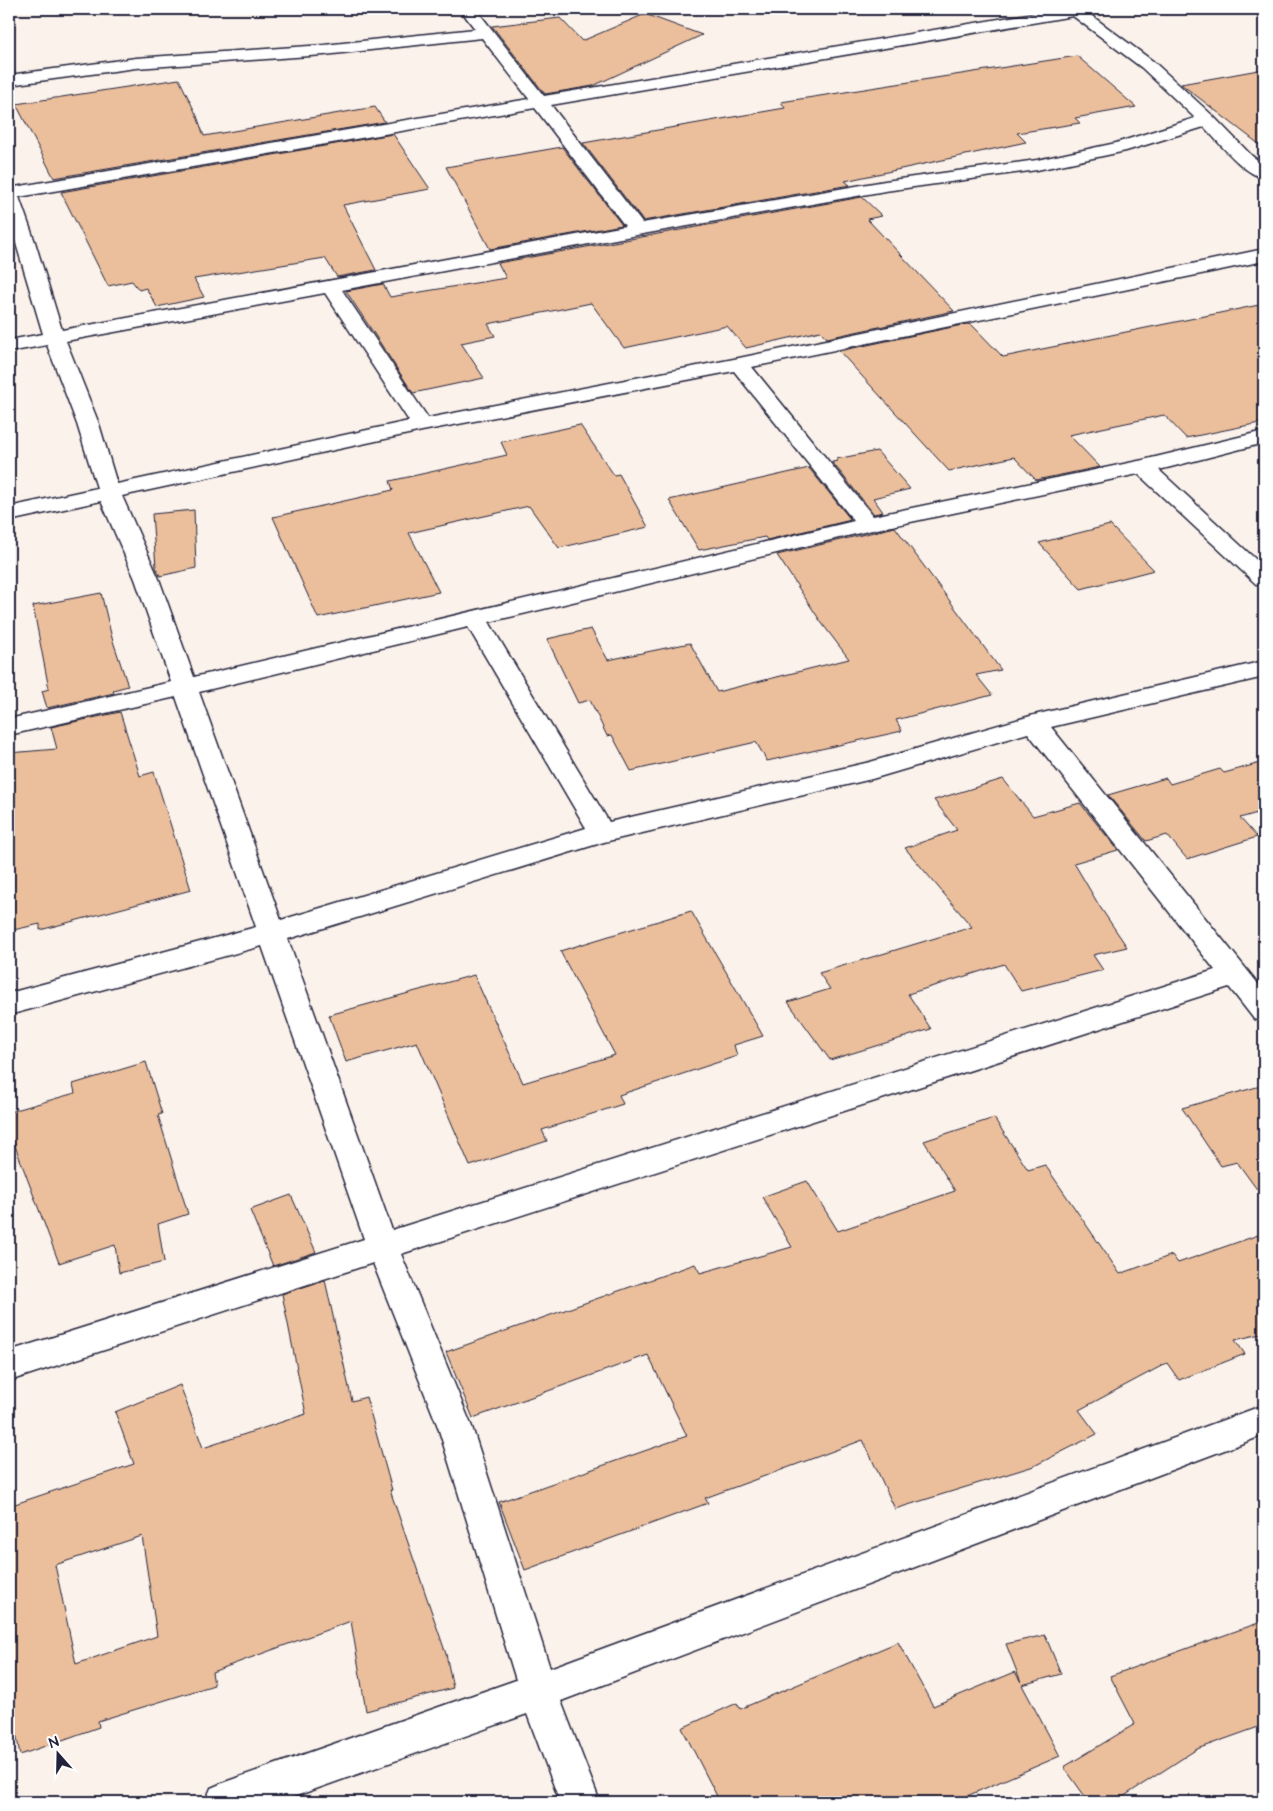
<svg xmlns="http://www.w3.org/2000/svg" width="1273" height="1811" font-family="'Architects Daughter',sans-serif">
  <rect width="100%" height="100%" fill="#fbf2eb"/>
  <filter id="ink" filterUnits="userSpaceOnUse"><feTurbulence type="fractalNoise" baseFrequency=".02" numOctaves="2"/><feDisplacementMap in="SourceGraphic" scale="10" xChannelSelector="R" yChannelSelector="G"/><feConvolveMatrix kernelMatrix="1 2 1 2 8 2 1 2 1" color-interpolation-filters="sRGB"/></filter>
  <g filter="url(#ink)">
    <g fill="#ecbf9c" stroke="#22223b" fill-rule="evenodd">
      <path d="M645 14 702 35 593 86 545 94 492 26 560 18 582 41Z"/>
      <path d="M1077 56 1136 107 1075 118 1080 123 1017 133 1026 142 845 181 850 185 643 221 583 143 785 108 781 102Z"/>
      <path d="M1264 69V148L1181 84Z"/>
      <path d="M179 79 197 116 204 136 375 107 385 122 54 178 16 104Z"/>
      <path d="M393 134 430 189 343 205 376 270 337 277 325 258 194 279 204 297 157 307 146 288 139 290 132 281 108 286 61 192Z"/>
      <path d="M562 147 622 225 490 249 446 167Z"/>
      <path d="M862 197 882 216 867 219 954 311 827 338 820 331 746 348 727 326 624 348 591 303 488 324 495 336 461 343 484 378 413 393 346 291 383 284 390 297 506 278 498 263Z"/>
      <path d="M1264 304V422L1186 438 1164 415 1069 435 1100 467 1036 480 1014 457 949 471 839 351 967 324 972 325 1003 357Z"/>
      <path d="M580 425 614 475 619 474 648 527 559 548 529 506 409 533 439 592 318 618 273 517 393 490 390 481 507 455 501 442Z"/>
      <path d="M877 451 910 489 873 498 883 512 874 514 832 462 838 461 836 459Z"/>
      <path d="M809 468 851 520 767 540 765 537 699 550 669 500Z"/>
      <path d="M194 510 196 568 160 576 156 567 152 514Z"/>
      <path d="M1110 525 1154 570 1081 589 1039 543Z"/>
      <path d="M895 527 1001 670 976 675 992 695 896 720 902 731 767 761 756 742 631 771 612 735 607 736 590 700 578 703 547 639 591 629 608 660 690 643 717 692 849 659 821 622 777 555Z"/>
      <path d="M101 593 112 638 128 686 113 690 114 693 47 708 42 691 49 689 33 606Z"/>
      <path d="M120 712 140 776 154 772 191 890 40 930V924L9 931V753L57 749 51 727Z"/>
      <path d="M1264 762V811L1240 818 1257 837 1187 859 1167 835 1146 841 1108 795 1166 778 1170 784 1220 769 1224 773Z"/>
      <path d="M1003 779 1033 816 1080 803 1118 850 1074 863 1100 907 1127 947 1093 955 1103 970 1021 991 1004 964 908 994 931 1029 830 1060 788 1002 830 989 819 973 972 927 905 848 957 830 934 800Z"/>
      <path d="M691 911 763 1036 734 1045 737 1056 619 1095 623 1104 542 1130 547 1141 470 1166 417 1042 346 1062 329 1015 474 975 523 1083 615 1055 560 951Z"/>
      <path d="M146 1062 162 1114 158 1115 188 1214 158 1224 164 1262 119 1273 115 1245 59 1263 9 1130V1112L75 1093 73 1084Z"/>
      <path d="M1264 1085V1199L1237 1162 1221 1166 1182 1108Z"/>
      <path d="M994 1118 1028 1170 1045 1165 1120 1274 1172 1255 1178 1263 1264 1233V1333L1235 1340 1245 1354 1179 1380 1167 1363 1079 1410 1097 1434 1034 1466 895 1509 863 1440 705 1498 708 1503 525 1570 499 1502 687 1436 648 1355 473 1418 446 1352 695 1264 700 1273 792 1247 762 1197 807 1181 838 1231 955 1191 924 1141Z"/>
      <path d="M291 1195 316 1252 273 1266 250 1210Z"/>
      <path d="M325 1280 352 1401 366 1397 392 1490H390L446 1654 453 1688 366 1711 351 1621 212 1672 214 1685 98 1721 99 1727 20 1755 9 1692V1506L134 1464 115 1412 180 1385 203 1448 306 1414 282 1294ZM142 1536 157 1636 76 1664 55 1565Z"/>
      <path d="M1264 1621V1725L1197 1749 1115 1802H1089L1064 1767 1135 1724 1110 1676Z"/>
      <path d="M1045 1635 1061 1674 1022 1685 1060 1756 953 1802H720L682 1728 737 1703 740 1709 898 1642 933 1706 1015 1672 1021 1682 1006 1644Z"/>
    </g>
    <g fill="none" stroke-linecap="round" stroke-linejoin="round">
      <g stroke="#22223b" stroke-width="3">
        <path id="minor" d="M460 9H476L544 96 1058 9H1092L1088 13 1154 62 1213 116 1252 156 1264 165V178C1243 174 1219 142 1204 127L1126 151 1037 170 885 191 637 235 342 290 428 418 739 358 1264 249V261L752 367 873 516 1143 460 1264 431V443L1159 470 1264 567V586L1256 584 1138 474 868 531 489 622 609 822 870 762 1034 715 1264 661V677L1051 727 1264 991V1022L1254 1019 1229 987 401 1254 472 1427 550 1668 1264 1405V1435L561 1701 600 1802H560L527 1714 279 1802H205L211 1788 225 1782 516 1680 438 1427 373 1263 9 1381V1351L364 1239 262 946 9 1015V993L256 927 176 697 9 735V719L171 682 135 579 101 501 9 521V507L97 488 77 424 47 345 9 352V340L43 334 9 220V188L529 99 482 38 324 55 136 68 9 85V75L136 58 324 45 475 29ZM1073 16 1142 68 1195 118 1116 143 1037 160 885 181 642 223 551 105ZM535 108 625 226 62 330 35 242 19 197ZM325 293 409 421 117 484 99 424 66 341ZM734 371 854 521 194 677 159 579 122 496 422 431ZM468 627 586 828 281 920 199 692ZM1028 733 1215 970 392 1230 288 939 604 842 872 779Z"/>
      </g>
      <use href="#minor" fill="#fff" fill-rule="evenodd"/>
    </g>
  </g>
  <rect width="1273" height="1811" fill="none" stroke="#fff" stroke-width="30"/>
  <rect x="15" y="15" width="1243" height="1781" fill="none" stroke="#22223b" stroke-width="2" filter="url(#ink)"/>
  <g transform="translate(58 1754) rotate(340)" stroke="#ffffff" stroke-width="4" paint-order="stroke">
  <path d="M0-4L9 19L0 12L-9 19Z" fill="#22223b"/>
  <text y="-8" font-size="14" font-weight="bold" text-anchor="middle" fill="#22223b">N</text>
  </g>
</svg>
